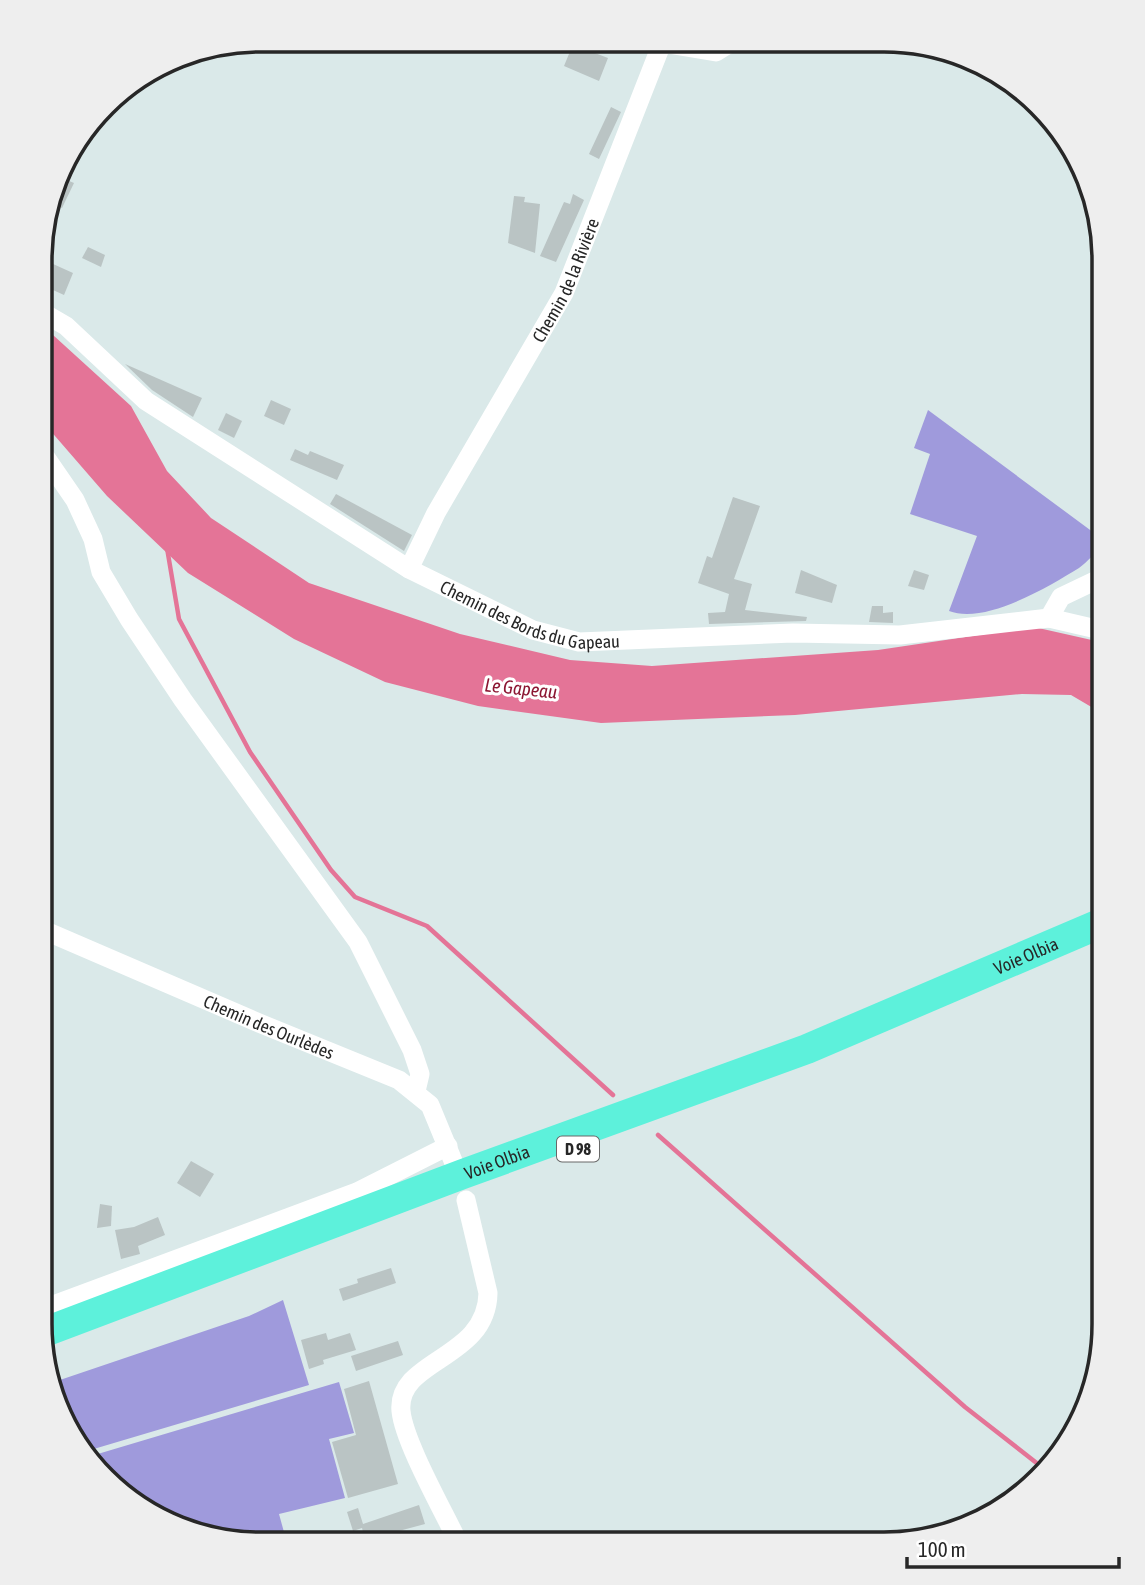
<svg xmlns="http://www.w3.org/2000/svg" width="1145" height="1585" font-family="'Asap Condensed',sans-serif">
  <rect width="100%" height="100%" fill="#dae9e9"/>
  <g fill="#9f9adc">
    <path d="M928 410 1105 541V549C1092 553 1089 561 1079 568 1048 587 985 625 949 611L977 536 910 514 930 454 914 448Z"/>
    <path d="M283 1300 309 1385 87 1451 63 1422 54 1382 249 1316Z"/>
    <path d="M339 1382 354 1433 329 1439 345 1498 279 1514 287 1543H232L127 1499 91 1456Z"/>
  </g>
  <path fill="#e47497" d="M42 325 131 406 167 471 211 518 309 583 460 634 570 660 652 666 878 650 1034 627 1105 643V715L1071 695 1022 694 795 715 601 723 478 706 385 682 294 639 188 573 107 496 42 421Z"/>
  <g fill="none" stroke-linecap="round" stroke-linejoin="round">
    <g stroke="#e47497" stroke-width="4.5">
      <path d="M167 548 179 619 250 752 331 870 355 897 427 926 613 1095"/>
      <path d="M658 1135 965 1407 1043 1468"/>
    </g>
  </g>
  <g fill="#bac4c4">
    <path d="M571 49 586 53 587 50 608 58 599 81 564 66Z"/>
    <path d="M611 107 621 112 599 159 589 154Z"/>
    <path d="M62 178 74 183 62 208 52 203Z"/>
    <path d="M573 194 584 200 556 262 540 256 564 202 570 204Z"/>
    <path d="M514 196 525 197 524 202 540 204 535 253 508 243Z"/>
    <path d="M88 247 105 255 101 267 82 258Z"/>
    <path d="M42 259 73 273 64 295 42 285Z"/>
    <path d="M125 364 202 398 193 417 152 390Z"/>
    <path d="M271 400 291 409 284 425 264 416Z"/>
    <path d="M226 413 242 421 234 438 218 430Z"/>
    <path d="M295 449 308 455 310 451 344 465 337 480 290 460Z"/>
    <path d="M336 494 412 535 404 551 330 504Z"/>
    <path d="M733 497 760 506 734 579 752 584 745 610 807 617 806 621 709 624 708 613 725 612 729 594 698 583 707 556 712 558Z"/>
    <path d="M801 570 837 585 832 603 795 593Z"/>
    <path d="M914 570 929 575 924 590 908 586Z"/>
    <path d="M872 606H883V613L893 612V623L869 622Z"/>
    <path d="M191 1161 214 1174 200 1197 177 1183Z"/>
    <path d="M100 1204 112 1206 111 1226 97 1228Z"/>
    <path d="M158 1217 165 1235 138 1246 140 1254 121 1259 115 1230 134 1227Z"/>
    <path d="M391 1268 396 1283 343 1301 339 1289 358 1283 357 1279Z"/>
    <path d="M326 1333 328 1340 350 1333 356 1350 323 1360 324 1364 309 1369 301 1340Z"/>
    <path d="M398 1341 403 1355 356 1371 351 1356Z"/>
    <path d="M369 1381 398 1484 348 1498 332 1442 356 1435 344 1389Z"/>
    <path d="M419 1505 425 1524 365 1540 362 1528 353 1531 347 1512 358 1508 363 1524Z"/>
  </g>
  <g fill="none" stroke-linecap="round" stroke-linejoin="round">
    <g stroke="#fff" stroke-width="19">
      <path id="s1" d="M42 312 66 326 146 401 409 569 533 630 579 642 793 633 900 635 1049 618 1105 631"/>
      <path d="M42 452 75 500 93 539 101 572 129 619 183 700 358 942 412 1050 420 1074 416 1091"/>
      <path id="s2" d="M409 569 436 513 564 293 662 43 716 52 732 42"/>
      <path d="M1049 618 1061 597 1105 576"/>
      <path id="s3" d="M41 929 259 1023 399 1080 430 1105 456 1168"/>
      <path d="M40 1310 357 1192 448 1146"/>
      <path d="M459 1544C444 1512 404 1442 401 1411 396 1359 487 1360 488 1293L466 1200"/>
    </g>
    <path stroke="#5df1db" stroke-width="30" id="s4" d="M42 1333 463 1174 807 1049 1104 922"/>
  </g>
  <g text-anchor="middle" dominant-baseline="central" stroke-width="6" stroke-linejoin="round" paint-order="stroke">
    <rect fill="#fff" stroke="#686868" stroke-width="2" x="557" y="1136.5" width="42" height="25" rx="5"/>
    <g font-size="16" font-weight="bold" fill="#272727">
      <text x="578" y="1149">D 98</text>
    </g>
    <g font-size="18" fill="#272727" stroke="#fff">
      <text stroke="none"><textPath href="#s2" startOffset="329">Chemin de la Rivière</textPath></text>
      <text stroke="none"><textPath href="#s1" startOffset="581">Chemin des Bords du Gapeau</textPath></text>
      <text stroke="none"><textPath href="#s4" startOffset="1054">Voie Olbia</textPath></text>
      <text stroke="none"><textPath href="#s3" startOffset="248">Chemin des Ourlèdes</textPath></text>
      <text stroke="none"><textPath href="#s4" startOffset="486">Voie Olbia</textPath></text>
    </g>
    <g font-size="19" font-style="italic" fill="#8c1733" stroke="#fff">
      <text transform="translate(521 688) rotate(6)">Le Gapeau</text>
    </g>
  </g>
  <path d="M0 0H1145V1585H0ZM260 52H884A208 208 0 0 1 1092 260V1324A208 208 0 0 1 884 1532H260A208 208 0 0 1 52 1324V260A208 208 0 0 1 260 52Z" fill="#eee" fill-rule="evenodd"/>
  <path fill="none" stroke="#272727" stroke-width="3.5" d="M260 52H884A208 208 0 0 1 1092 260V1324A208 208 0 0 1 884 1532H260A208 208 0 0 1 52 1324V260A208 208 0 0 1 260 52Z"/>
  <path d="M907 1557v10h212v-10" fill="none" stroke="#272727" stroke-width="3.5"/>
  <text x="918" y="1557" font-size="21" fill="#272727" stroke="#ffffff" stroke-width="5" paint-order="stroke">100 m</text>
</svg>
